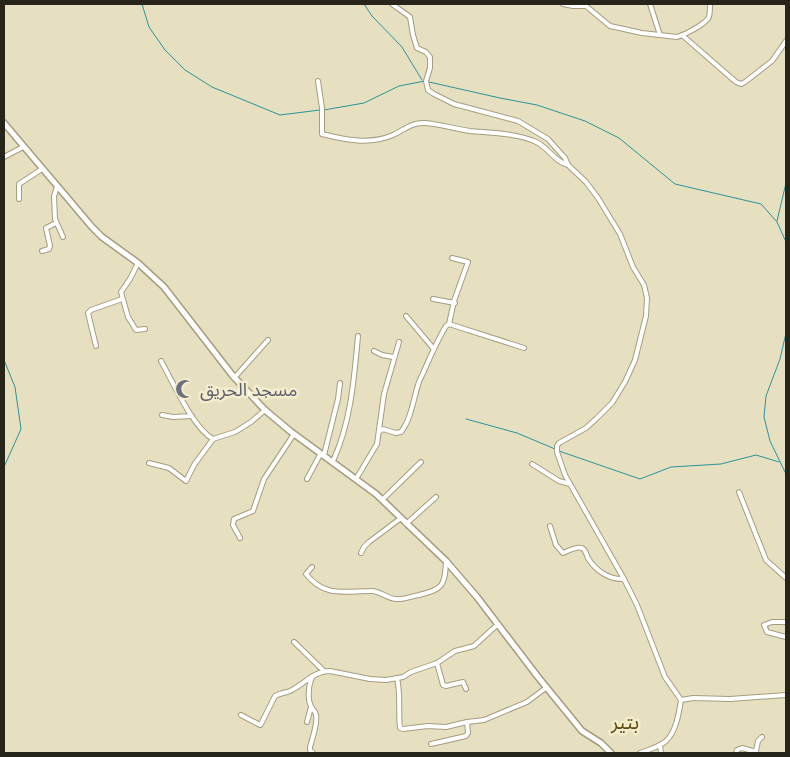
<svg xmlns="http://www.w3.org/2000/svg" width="790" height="757" font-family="Mulish,'Noto Sans Arabic',sans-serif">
  <rect width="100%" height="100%" fill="#e7e0c0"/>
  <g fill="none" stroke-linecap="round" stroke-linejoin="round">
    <g stroke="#27949e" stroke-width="1">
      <path d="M142 4 149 27 165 50 185 70 212 87 280 115 320 110"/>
      <path d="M364 4 372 16 402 47 422 80"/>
      <path d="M429 82 500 98 537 105 585 121 619 138 675 184 761 204 777 222 786 242"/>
      <path d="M324 110 364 103 399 86 425 81"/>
      <path d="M777 221 786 183"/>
      <path d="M786 333 780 359 766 396 764 417 770 441 786 474"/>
      <path d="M4 360 15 387 21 429 4 467"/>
      <path d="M466 419 517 433 555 449"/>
      <path d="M559 451 640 479 671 467 721 464 756 455 779 462"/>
    </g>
    <g stroke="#a49d7f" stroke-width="6">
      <g id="street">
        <path d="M392 4 410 17 413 35 417 48 426 52 430 57V68L426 81 428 90 434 94 454 104 518 121 548 139 565 158 568 165 586 182 598 198 620 234 633 267 644 285 647 298 646 316 635 360 625 382 612 403 597 418 586 428 559 443 557 446V452L565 475 624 579 637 605 665 677 681 700C679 713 676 732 666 741 659 747 648 750 640 753"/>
        <path d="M563 4 573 6H586L610 26 642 33 677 37C684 35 706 24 709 17 710 13 710 8 710 4"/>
        <path d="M650 4 660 35"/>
        <path d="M682 35 736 82 741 84 745 82 772 61 786 41"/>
        <path d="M318 81 322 108V134C346 140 370 145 393 135 404 130 412 122 425 123 440 124 455 129 470 131 491 133 514 133 534 141 548 146 554 162 568 165"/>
        <path d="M4 157 23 147"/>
        <path d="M57 187 54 196 55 219 63 237"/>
        <path d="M19 199V184L42 169"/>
        <path d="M42 251 49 249 50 246 46 228 56 223"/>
        <path d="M138 263 130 279 121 292 128 317 136 330 145 329"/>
        <path d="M433 299 455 303"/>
        <path d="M406 316 433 348"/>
        <path d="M449 324 524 348"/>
        <path d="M96 346 88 313 91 310 122 299"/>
        <path d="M374 351 382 355 393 357"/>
        <path d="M161 361C173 382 193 428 213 439"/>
        <path d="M235 377 268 340"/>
        <path d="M162 415 173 417 192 416"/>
        <path d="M380 431 383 429 396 433 401 432C411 419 413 401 418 385 419 380 422 376 424 371 431 355 437 341 446 326L449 324 454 301 468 262 452 258"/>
        <path d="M324 455 338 399 340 383"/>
        <path d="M333 461C351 422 354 379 358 336"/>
        <path d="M149 463 169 468 186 481 194 465 213 439 235 432 251 422 265 410"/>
        <path d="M532 464 559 481 570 484"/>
        <path d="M307 479 321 453"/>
        <path d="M356 479 377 444 384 394 399 342"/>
        <path d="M739 492 766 560 786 578"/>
        <path d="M382 500 421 462"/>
        <path d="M406 524 436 497"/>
        <path d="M550 526 556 545 563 553C568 551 576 546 582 548 586 550 586 554 588 558 595 570 609 580 624 579"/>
        <path d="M240 538 233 525 234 519 253 511 264 479 294 434"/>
        <path d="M361 553 364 547 369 542 401 518"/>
        <path d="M312 567 306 574C325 598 345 591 370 591 380 590 387 599 396 599 403 600 412 596 419 595 443 589 445 586 446 561"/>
        <path d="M786 622H772L764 625 767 632 786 637"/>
        <path d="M294 642 324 671"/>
        <path d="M437 663 443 685 446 686 463 682 466 689"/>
        <path d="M397 678C401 695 398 711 400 728L403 729 428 726 446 727 467 722 484 720 527 702 547 687"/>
        <path d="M681 700 693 698 730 699 786 695"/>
        <path d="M241 715 260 725"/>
        <path d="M307 722 311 707"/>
        <path d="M261 724 275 696C280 693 285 693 290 691 305 684 313 671 330 671L370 679 386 680 403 677 411 672 437 663 455 651 474 646 498 624"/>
        <path d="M431 744 466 736 468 733 467 722"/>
        <path d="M660 745 661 753"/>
        <path d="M313 753 310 750V747C312 740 318 722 316 715 315 710 315 713 312 708 307 701 308 684 313 676"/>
        <path d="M736 753 737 750 742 748 753 751H756L758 741 762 737"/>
      </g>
    </g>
    <g stroke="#a49d7f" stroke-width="8">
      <path id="secondary" d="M4 123 92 227 102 237 138 263 164 287 233 376 265 410 290 431 376 494 446 561 477 597 538 677 582 731 601 743 611 753"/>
    </g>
    <use href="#street" stroke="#fff" stroke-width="4"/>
    <use href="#secondary" stroke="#fff" stroke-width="5"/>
  </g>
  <defs>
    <g id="mosque-bare" transform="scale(1.5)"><path d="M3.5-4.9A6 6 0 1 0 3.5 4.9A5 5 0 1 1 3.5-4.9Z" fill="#6b7280" stroke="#f4edcd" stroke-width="2.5" paint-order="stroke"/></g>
  </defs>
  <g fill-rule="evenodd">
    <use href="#mosque-bare" x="185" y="389"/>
  </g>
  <g text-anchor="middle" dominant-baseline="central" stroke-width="5" stroke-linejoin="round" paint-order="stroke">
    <g font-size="18" fill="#5b616d" stroke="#f4edcd" text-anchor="start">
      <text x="200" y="389">مسجد الحريق</text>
    </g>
    <g font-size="20" fill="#5e4d0e" stroke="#f4edcd">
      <text x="625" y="721">بتير</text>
    </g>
  </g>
  <rect width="790" height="757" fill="none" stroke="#272519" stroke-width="10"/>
</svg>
